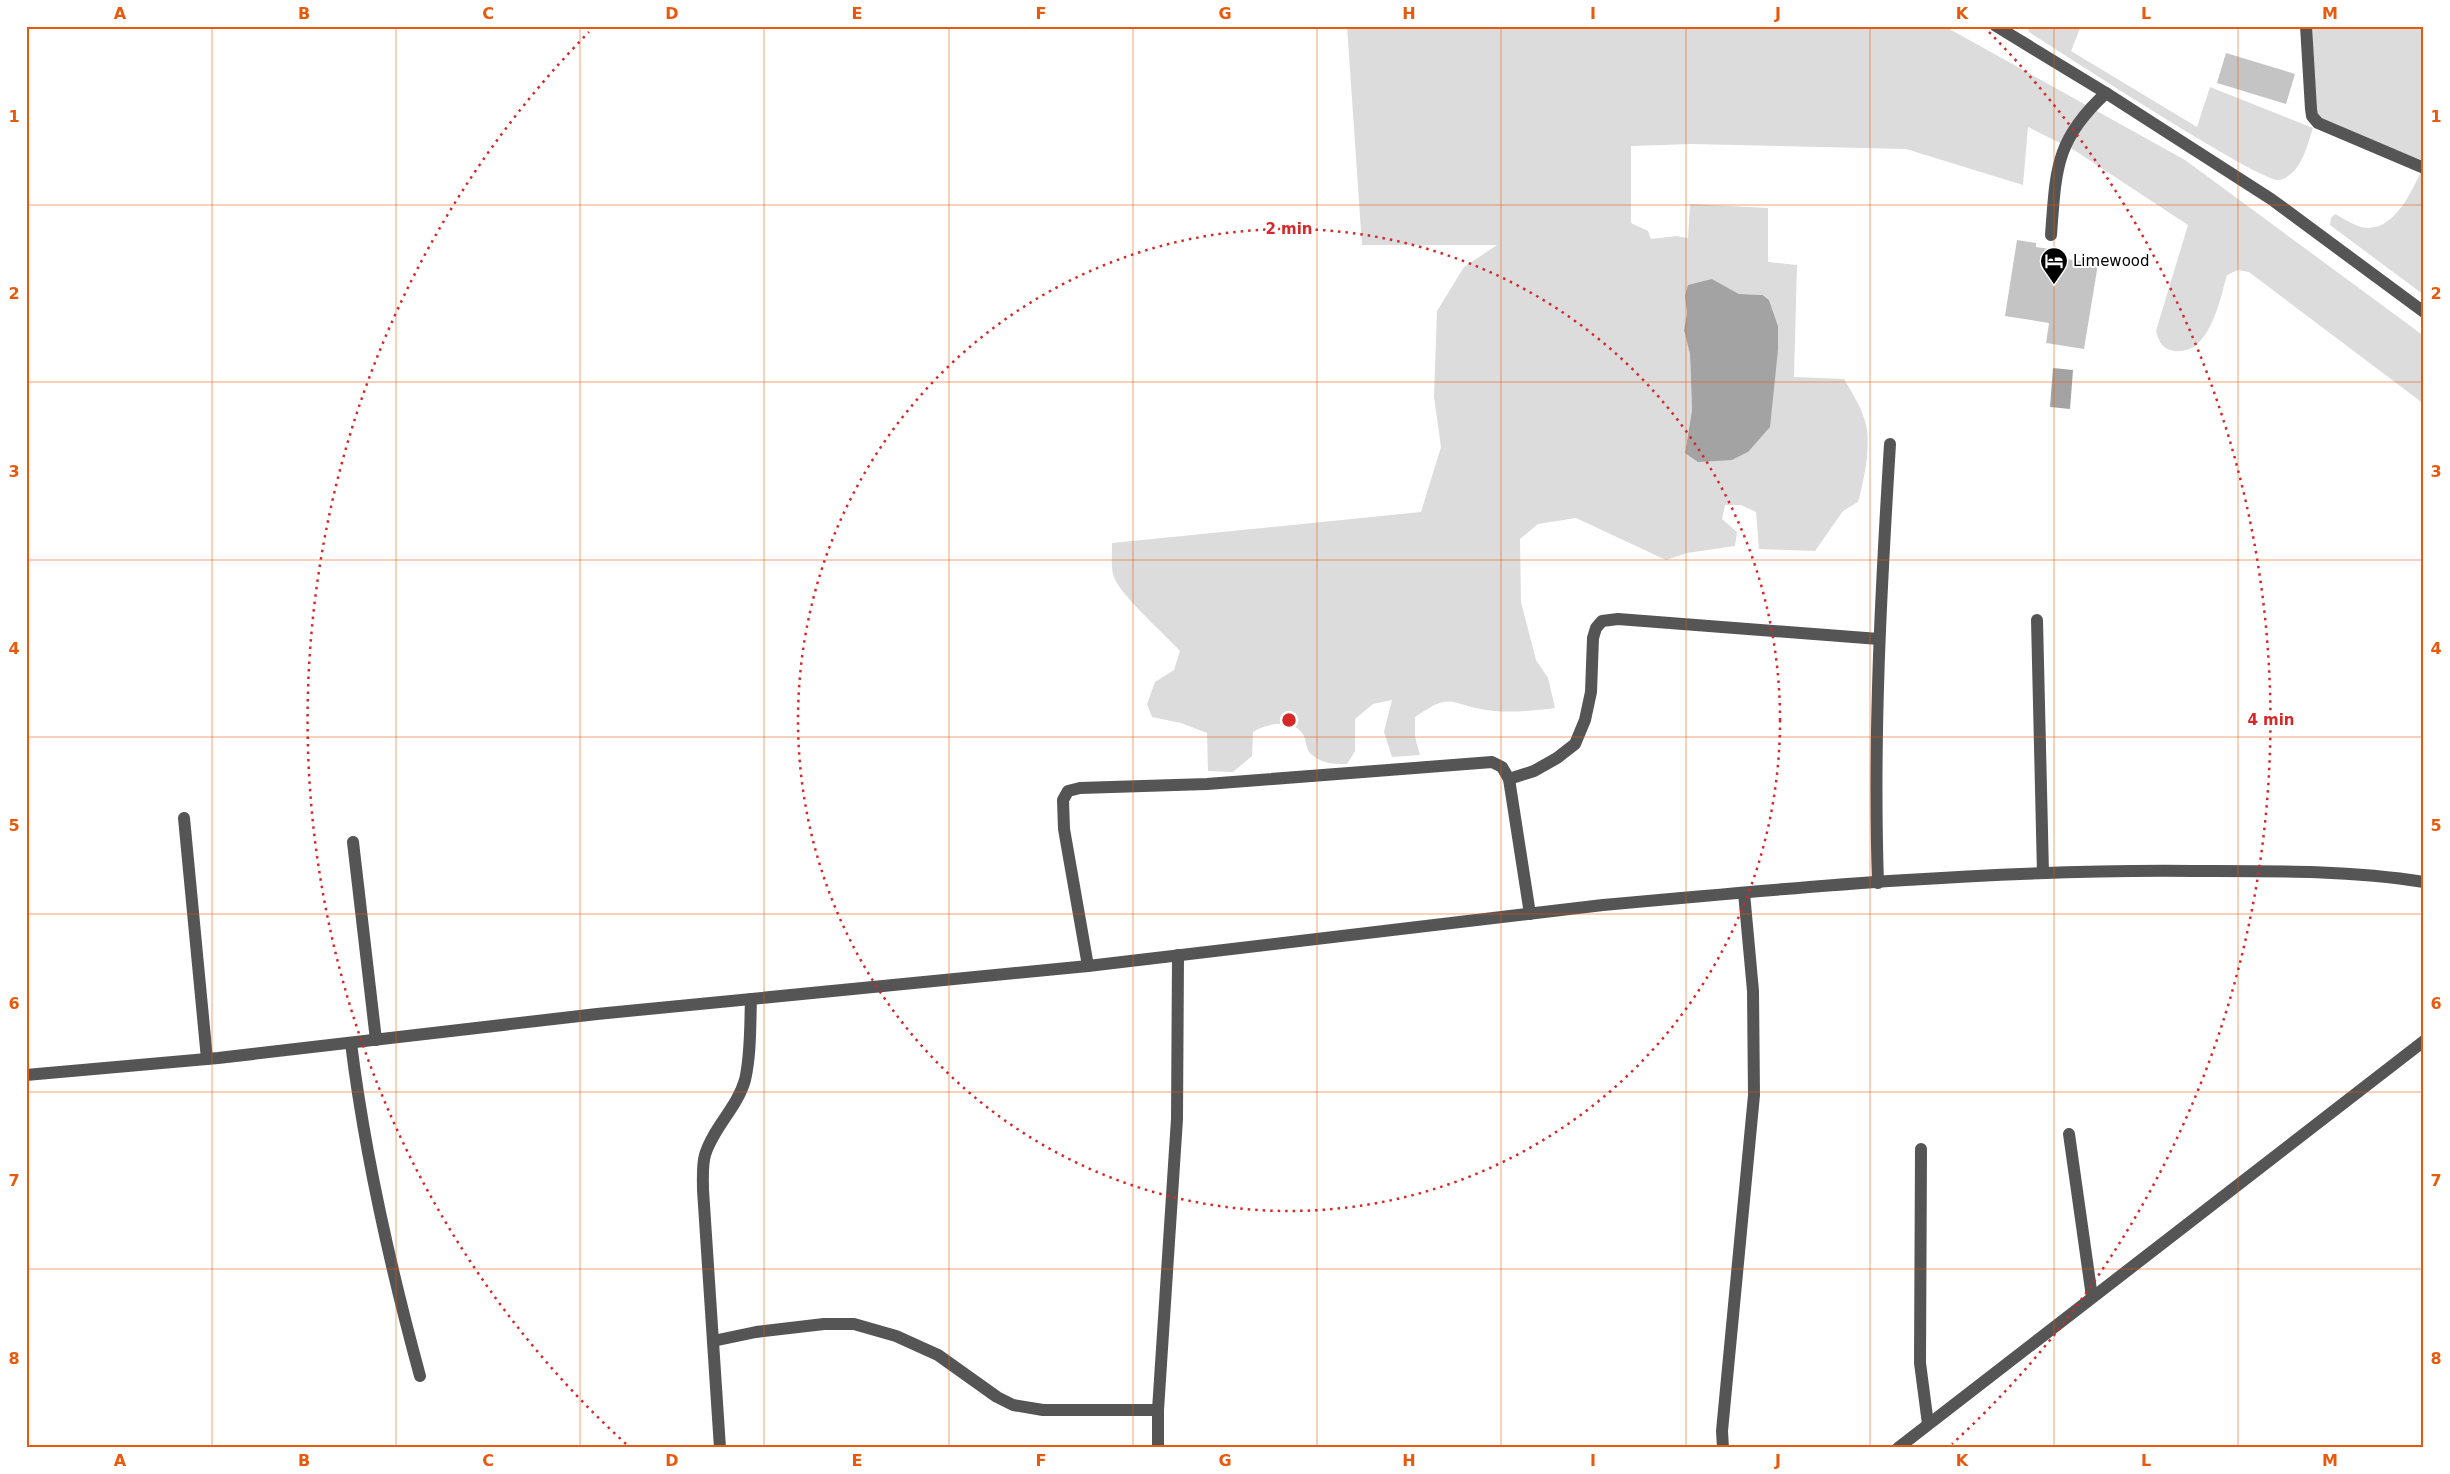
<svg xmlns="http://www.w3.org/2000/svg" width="2450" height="1474" font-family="'DejaVu Sans',sans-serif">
  <rect width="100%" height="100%" fill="#fff"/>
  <g fill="#dcdcdc" fill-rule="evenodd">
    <path d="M1347 26H1944L2185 160 2424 336V404L2249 272 2238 270 2227 275C2220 299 2210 355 2175 351 2163 350 2159 342 2156 331L2188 225 2074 150 2028 127 2023 185 1906 149 1692 144 1631 146V223L1648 231 1651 239 1676 236 1688 238 1690 204 1768 208V262L1797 265 1794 377 1844 379C1852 393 1861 406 1865 421 1872 443 1864 481 1858 502L1843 511 1815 551 1759 549 1756 512 1741 505H1725L1722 519 1737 532 1735 546 1687 553 1666 560 1576 518 1538 524 1520 539 1521 602 1536 660 1548 678 1555 708C1533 711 1508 713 1486 710 1447 703 1452 692 1415 717V737L1420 755 1392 757 1384 732 1392 700 1373 704 1355 719V751L1347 764C1333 764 1322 764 1311 754 1305 749 1307 739 1302 733 1292 718 1265 724 1253 732L1252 756 1233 772 1208 771 1207 733 1181 723 1152 717 1147 704 1155 682 1174 670 1180 651C1165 634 1117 593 1113 574 1111 565 1112 553 1112 543L1421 512 1441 447 1434 397 1437 311 1464 267 1497 245H1362ZM1712 279 1739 294 1764 295 1769 300 1778 326V350L1748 452 1732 460 1685 453 1692 410 1690 354 1684 330 1687 313 1685 296Z"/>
    <path d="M2028 26H2081L2071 51 2197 127 2210 87 2313 128C2307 146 2301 175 2279 180 2261 183 2059 51 2029 32Z"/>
    <path d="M2312 26H2424V161L2322 120 2316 111Z"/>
    <path d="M2421 172 2424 173V295L2330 225 2331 218 2335 214C2343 218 2358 228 2367 228 2395 229 2411 192 2421 172Z"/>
  </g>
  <g fill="#a3a3a3">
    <path d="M1712 279 1739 294 1763 295 1769 300 1778 326V350L1770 427 1748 452 1732 460 1698 462 1685 453 1692 410 1690 354 1684 330 1687 313 1685 296 1688 285Z"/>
    <path d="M2053 368 2073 370 2070 409 2050 407Z"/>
  </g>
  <g fill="#c4c4c4">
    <path d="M2226 53 2295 74 2286 104 2217 83Z"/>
    <path d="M2017 240 2036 243V247L2049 249V253L2060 255V258L2098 264 2084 349 2046 343 2049 323 2005 316Z"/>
  </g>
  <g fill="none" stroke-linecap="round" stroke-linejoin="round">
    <g stroke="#555" stroke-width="12">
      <path d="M1996 26 2106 93 2271 199 2424 312"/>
      <path d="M2306 26 2311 109 2312 116 2318 123 2424 168"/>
      <path d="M2051 235C2056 169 2055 140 2106 93"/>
      <path d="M2037 620 2043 873"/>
      <path d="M1509 779 1534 771 1557 758 1575 744 1585 720 1591 692 1593 638 1596 628 1602 621 1618 619 1879 639"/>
      <path d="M184 818 207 1059"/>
      <path d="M353 842 376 1040"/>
      <path d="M1878 883C1873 736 1881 590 1890 444"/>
      <path d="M1088 966 1064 829 1063 800 1068 791 1080 788 1207 784 1492 762 1502 767 1509 779 1530 914"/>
      <path d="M351 1043C365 1156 390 1266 420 1376"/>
      <path d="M26 1075 218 1058 597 1014 1088 966 1603 905C1799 887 1996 869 2193 871 2269 871 2348 870 2424 882"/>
      <path d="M2069 1134 2092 1297"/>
      <path d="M1921 1149 1920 1363 1928 1424"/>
      <path d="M713 1341 756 1332 824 1324H854L896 1336 938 1355 997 1397 1013 1405 1043 1410H1158"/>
      <path d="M720 1448 703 1190C703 1179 702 1165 705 1155 713 1128 737 1108 745 1080 751 1054 750 1025 751 999"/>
      <path d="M1158 1448V1410L1177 1119 1178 955"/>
      <path d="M1723 1448 1722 1431 1754 1095 1753 991 1744 893"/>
      <path d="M1898 1448 2424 1041"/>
    </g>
  </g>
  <path fill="none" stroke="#e8590c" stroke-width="1" stroke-opacity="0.55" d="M212 26V1448M396 26V1448M580 26V1448M764 26V1448M949 26V1448M1133 26V1448M1317 26V1448M1501 26V1448M1686 26V1448M1870 26V1448M2054 26V1448M2238 26V1448M26 205H2424M26 382H2424M26 560H2424M26 737H2424M26 914H2424M26 1092H2424M26 1269H2424"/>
  <g fill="none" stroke="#d62828" stroke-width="2.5" stroke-dasharray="2.5 5">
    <circle cx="1289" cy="720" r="491"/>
    <path d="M626 1444A982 982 0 0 1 589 32M1989 32A982 982 0 0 1 1952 1444"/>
  </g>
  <defs>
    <g id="hotel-pin" transform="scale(1.4375)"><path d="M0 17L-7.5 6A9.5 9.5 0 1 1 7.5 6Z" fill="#000" stroke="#fff"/><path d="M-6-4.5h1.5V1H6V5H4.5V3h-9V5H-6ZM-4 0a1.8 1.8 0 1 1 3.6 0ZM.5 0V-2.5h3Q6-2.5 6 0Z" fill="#fff"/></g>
  </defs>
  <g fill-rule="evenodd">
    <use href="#hotel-pin" x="2054" y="261"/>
  </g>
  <g text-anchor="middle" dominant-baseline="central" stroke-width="4" stroke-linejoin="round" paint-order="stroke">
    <g font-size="15" fill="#000" stroke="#fff" text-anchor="start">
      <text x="2073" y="261">Limewood</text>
    </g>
  </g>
  <circle cx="1289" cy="720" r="8" fill="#d62828" stroke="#fff" stroke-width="2.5"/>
  <g font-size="15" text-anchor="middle" font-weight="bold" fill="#d62828" stroke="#fff" stroke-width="4" stroke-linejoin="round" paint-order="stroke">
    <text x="1289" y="234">2 min</text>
    <text x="2271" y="725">4 min</text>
  </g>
  <rect width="2450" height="1474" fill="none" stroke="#ffffff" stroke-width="55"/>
  <rect x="28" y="28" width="2394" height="1418" fill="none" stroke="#e8590c" stroke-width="2"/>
  <g font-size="16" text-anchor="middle" font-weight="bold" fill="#e8590c">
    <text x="120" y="19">A</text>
    <text x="304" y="19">B</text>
    <text x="488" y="19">C</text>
    <text x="672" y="19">D</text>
    <text x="857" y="19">E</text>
    <text x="1041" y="19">F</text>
    <text x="1225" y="19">G</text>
    <text x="1409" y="19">H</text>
    <text x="1593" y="19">I</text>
    <text x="1778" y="19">J</text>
    <text x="1962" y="19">K</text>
    <text x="2146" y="19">L</text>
    <text x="2330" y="19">M</text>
    <text x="14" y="122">1</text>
    <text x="2436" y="122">1</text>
    <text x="14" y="299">2</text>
    <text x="2436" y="299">2</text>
    <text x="14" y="477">3</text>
    <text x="2436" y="477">3</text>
    <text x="14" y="654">4</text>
    <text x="2436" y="654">4</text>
    <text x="14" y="831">5</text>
    <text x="2436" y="831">5</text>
    <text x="14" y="1009">6</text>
    <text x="2436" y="1009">6</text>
    <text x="14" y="1186">7</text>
    <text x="2436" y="1186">7</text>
    <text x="14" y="1364">8</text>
    <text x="2436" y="1364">8</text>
    <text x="120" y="1466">A</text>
    <text x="304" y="1466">B</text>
    <text x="488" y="1466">C</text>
    <text x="672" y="1466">D</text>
    <text x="857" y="1466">E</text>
    <text x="1041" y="1466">F</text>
    <text x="1225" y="1466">G</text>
    <text x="1409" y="1466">H</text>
    <text x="1593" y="1466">I</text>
    <text x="1778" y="1466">J</text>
    <text x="1962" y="1466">K</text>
    <text x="2146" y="1466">L</text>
    <text x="2330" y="1466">M</text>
  </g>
</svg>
